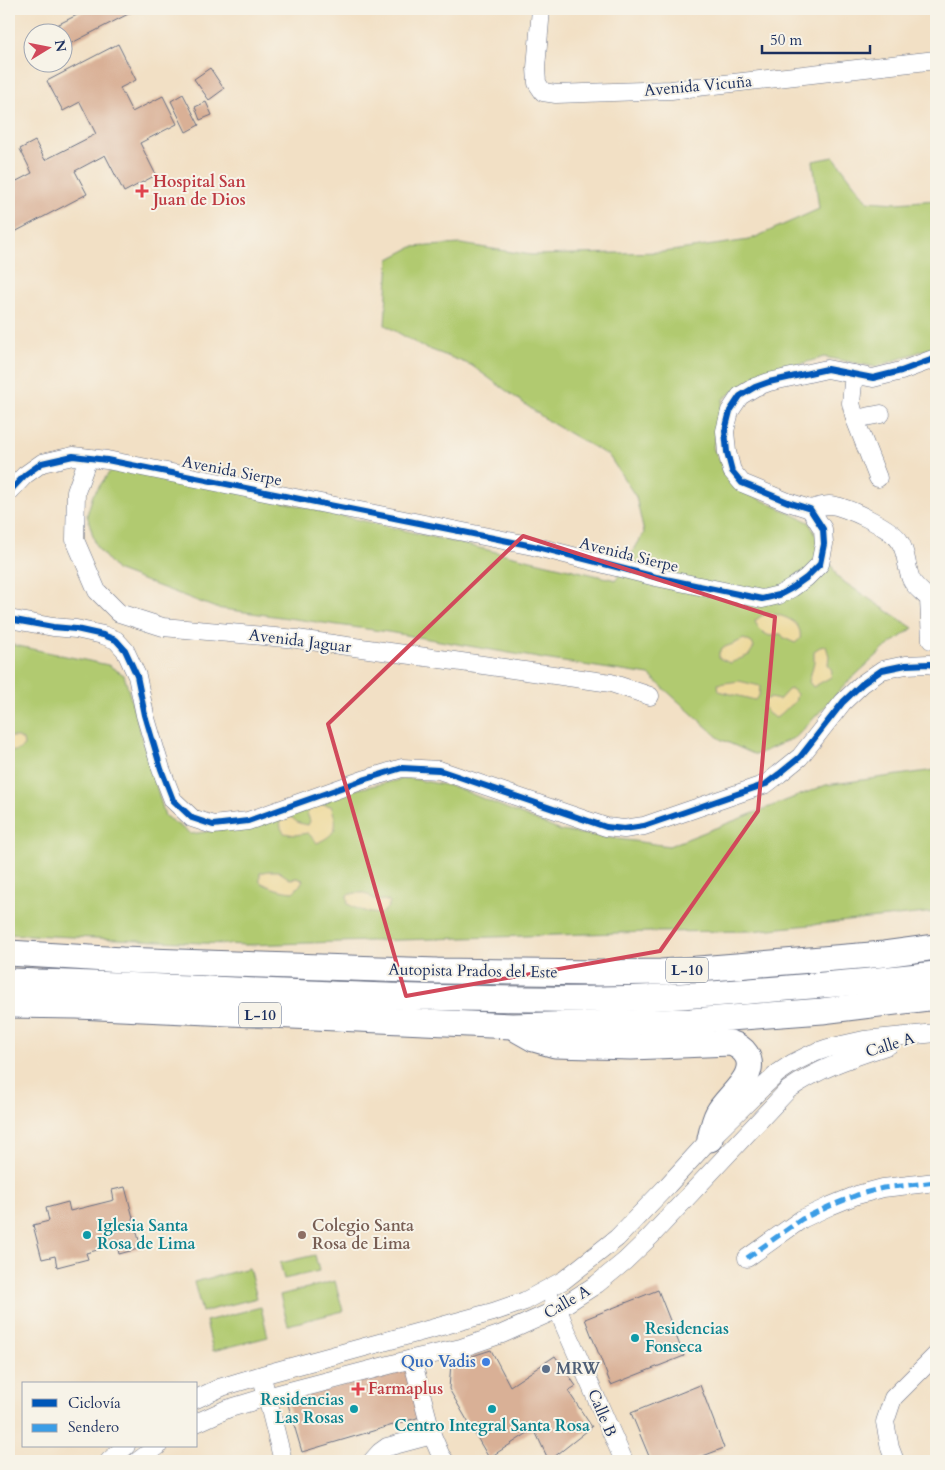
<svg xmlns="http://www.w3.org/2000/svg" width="945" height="1470" font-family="Cardo,serif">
  <rect width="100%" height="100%" fill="#f7f3e8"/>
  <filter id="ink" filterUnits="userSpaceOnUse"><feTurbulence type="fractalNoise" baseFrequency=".02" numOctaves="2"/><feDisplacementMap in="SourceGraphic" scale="10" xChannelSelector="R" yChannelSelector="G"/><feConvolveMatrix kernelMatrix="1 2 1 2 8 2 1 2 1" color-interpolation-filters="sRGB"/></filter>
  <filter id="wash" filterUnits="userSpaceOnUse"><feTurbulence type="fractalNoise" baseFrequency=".0096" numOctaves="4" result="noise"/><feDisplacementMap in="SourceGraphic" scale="20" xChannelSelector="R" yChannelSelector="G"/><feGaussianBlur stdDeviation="1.12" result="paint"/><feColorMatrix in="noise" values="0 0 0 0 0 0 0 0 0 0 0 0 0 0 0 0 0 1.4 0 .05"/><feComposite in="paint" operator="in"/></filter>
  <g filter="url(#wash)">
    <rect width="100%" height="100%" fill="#f2e0c5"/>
    <g fill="#b1ca70" stroke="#667c67">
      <path d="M834 157 867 201 897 203 936 200V346L876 367 824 357 751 379 723 399 713 448 734 487 809 522 838 578 913 628 885 648 848 682 796 737 756 755 720 739 649 675 544 659 388 632 216 608 116 570 96 546 87 515 93 495 116 463 616 580 644 533 636 497 609 456 548 421 471 365 421 346 385 325 389 259 412 247 461 244 531 255 664 252 749 240 819 209 813 161Z"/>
      <path d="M9 644 108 665 124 675 165 816 191 834 249 825 330 795 408 778 455 787 561 831 669 846 826 785 935 770 936 744V912L751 931 649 932 246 945 9 934Z"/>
      <path d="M315 1255 319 1271 284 1279 280 1263Z"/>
      <path d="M249 1268 257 1298 202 1312 194 1282Z"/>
      <path d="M335 1281 343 1311 288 1325 280 1295Z"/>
      <path d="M261 1307 268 1337 213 1351 206 1321Z"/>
    </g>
    <g fill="#eeda9e" stroke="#84847e">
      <path d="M769 613C784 616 803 621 800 639L795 643 784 638 781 634H777L770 636C763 633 758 629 755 621L761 616Z"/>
      <path d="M744 639 752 643 754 647 749 655 730 663 719 658V653L722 648 733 644Z"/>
      <path d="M826 646 829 656 828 664 832 671 831 677 813 687 809 682 814 662V651L820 647Z"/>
      <path d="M739 681 760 686 759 696 755 700 719 691 718 684Z"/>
      <path d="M792 689 797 694 795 702C787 706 784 713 776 718L769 714 764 708V700L770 698 779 700 788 690Z"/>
      <path d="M9 737H18L23 740 24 746C19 750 15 753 9 750Z"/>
      <path d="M313 804H321L331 806C339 826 337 834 317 843L308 833 295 835 284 833 281 828 280 821C293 813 289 818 299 823 302 824 305 824 308 825L310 821 307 813Z"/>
      <path d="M268 871H278L290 879 297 878 303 880 300 885 293 892C281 891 271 888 260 882V873Z"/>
      <path d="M356 893H365L377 901 384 900 390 902 388 907 381 914C368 913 358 910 348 904L347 895Z"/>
    </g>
    <g id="blocks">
      <g fill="#d9b096">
        <path d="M89 9H133L134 11 62 48V32H43Z"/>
        <path d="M118 44 136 80 120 88 132 112 163 96 177 124 140 143 156 175 124 192 105 155 75 171 87 194 9 235V185L32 173 20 149 35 141 45 160 96 134 80 102 63 111 47 81Z"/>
        <path d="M210 68 224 89 209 100 194 79Z"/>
        <path d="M183 94 199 125 186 132 171 101Z"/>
        <path d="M206 102 212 115 200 120 195 107Z"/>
        <path d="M125 1187 141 1248 119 1254 117 1245 86 1253 88 1259 57 1267 55 1256 42 1259 33 1225 49 1221 46 1208 68 1202 70 1211 114 1200 112 1190Z"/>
        <path d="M658 1290 684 1356 611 1385 585 1319Z"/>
        <path d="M491 1350 510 1386 555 1356 576 1386 568 1391 592 1427 549 1461 534 1429 489 1458 449 1389 451 1363Z"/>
        <path d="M406 1367 420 1417 302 1452 287 1401Z"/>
        <path d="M700 1385 724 1448 690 1461H651L631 1413Z"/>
      </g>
    </g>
  </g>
  <g filter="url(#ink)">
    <use href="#blocks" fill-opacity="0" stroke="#666d82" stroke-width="1"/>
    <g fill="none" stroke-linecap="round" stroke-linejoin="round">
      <g stroke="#666d82" stroke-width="19">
        <g id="minor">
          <path d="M541 9 536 68 537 83 543 92 556 94 671 90 936 60"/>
          <path d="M854 374 851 403 855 419 878 478"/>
          <path d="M855 419 881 414"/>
          <path d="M88 458 76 492 75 540 97 591 119 613 163 627 297 639 611 683 650 696"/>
          <path d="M9 492 25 475 42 463 73 456 107 460 533 546 656 577 762 599 779 595 792 588 806 578 820 564 824 544 823 529 810 509 788 502 742 483 732 471 727 452 725 431 730 411 740 396 755 387 769 382 827 369 873 378 901 371 936 358"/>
          <path d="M810 509C816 508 823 505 829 505 844 505 894 529 900 542 907 553 906 567 911 579 915 588 923 592 929 599L931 640"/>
          <path d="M9 619 53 627 76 629 103 635 116 640 125 650 137 676 145 715 161 769 173 800 192 818 213 825 248 821 366 779 402 768 439 770 606 827 624 829 644 826 766 784 779 774 800 757 843 702 862 684 882 670 906 665 929 664 936 666"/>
          <path d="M747 1258 802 1219 830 1206 857 1195 883 1188 936 1182"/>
          <path d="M553 1301 558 1309 564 1325 624 1461"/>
          <path d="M412 1359 432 1435 441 1456 445 1461"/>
          <path d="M264 1385 283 1461"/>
          <path d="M196 1399 222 1387 262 1375 493 1312 525 1301 564 1280 617 1238 668 1185 710 1139 762 1088 778 1073 793 1063 811 1054 828 1048 864 1040 936 1033"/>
          <path d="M196 1423 227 1409 267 1397 412 1359 461 1348 502 1334 558 1309 597 1284 625 1261 650 1237 788 1090C819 1068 853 1057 889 1045"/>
          <path d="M109 1461 126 1446"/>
          <path d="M138 1461 158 1446"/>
          <path d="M372 1461 380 1452 387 1447 432 1435"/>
          <path d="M895 1461 890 1448 885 1422 893 1398 936 1355"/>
        </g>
      </g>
      <g stroke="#666d82" stroke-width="27">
        <g id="highway">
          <path d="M9 953 122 960 437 971 599 973 661 972 724 967 884 954 936 947"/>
          <path d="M9 981C206 987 404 1001 601 999 656 999 710 994 764 990 822 985 879 981 936 974"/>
          <path d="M9 1005 77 1006 512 1026 691 1021 822 1011 936 997"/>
          <path d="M518 1030 534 1039 555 1045 631 1047 730 1043C737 1045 742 1048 746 1054 760 1075 727 1096 718 1113 714 1120 712 1130 710 1139"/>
        </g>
      </g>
      <use href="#minor" stroke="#fff" stroke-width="18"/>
      <use href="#highway" stroke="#fff" stroke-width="25"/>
      <path stroke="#3b9de6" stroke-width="5" stroke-dasharray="10 5" stroke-linecap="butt" d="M747 1258 802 1219 830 1206 857 1195 883 1188 936 1182"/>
      <g stroke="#f7f3e8" stroke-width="9">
        <g id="cycleway">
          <path d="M9 492 25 475 42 463 73 456 107 460 533 546 656 577 762 599 779 595 792 588 806 578 820 564 824 544 823 529 810 509 788 502 742 483 732 471 727 452 725 431 730 411 740 396 755 387 769 382 827 369 873 378 901 371 936 358"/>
          <path d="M9 619 53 627 76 629 103 635 116 640 125 650 137 676 145 715 161 769 173 800 192 818 213 825 248 821 366 779 402 768 439 770 606 827 624 829 644 826 766 784 779 774 800 757 843 702 862 684 882 670 906 665 929 664 936 666"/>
        </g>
      </g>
      <use href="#cycleway" stroke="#0057b8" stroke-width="6"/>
    </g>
  </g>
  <path fill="none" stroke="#d1495b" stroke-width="4" stroke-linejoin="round" d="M523 536 775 617 758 811 660 951 406 996 328 724Z"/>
  <g fill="#e0444e" stroke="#f7f3e8" stroke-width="2">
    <path d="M139.5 183.5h5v5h5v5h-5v5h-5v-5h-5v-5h5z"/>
    <path d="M355.5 1381.5h5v5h5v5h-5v5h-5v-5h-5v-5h5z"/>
  </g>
  <g fill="#0f9aa8" stroke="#f7f3e8" stroke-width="2">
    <circle cx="87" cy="1235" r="5"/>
    <circle cx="635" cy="1338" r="5"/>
    <circle cx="354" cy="1409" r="5"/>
    <circle cx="492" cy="1409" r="5"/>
  </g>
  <circle fill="#8d6e63" stroke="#f7f3e8" stroke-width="2" cx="302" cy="1235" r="5"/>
  <circle fill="#3f7fe0" stroke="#f7f3e8" stroke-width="2" cx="486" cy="1362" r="5"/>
  <circle fill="#5c6f8a" stroke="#f7f3e8" stroke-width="2" cx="546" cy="1369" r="5"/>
  <g text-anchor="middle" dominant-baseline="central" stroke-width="4" stroke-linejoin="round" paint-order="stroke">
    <g fill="#f7f3e8" stroke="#5d6a87" stroke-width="1">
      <rect x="666" y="957.5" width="42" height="25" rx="4"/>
      <rect x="239" y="1002.5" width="42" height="25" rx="4"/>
    </g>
    <g font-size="15" font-weight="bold" fill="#1b2f5e">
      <text x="687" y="970">L-10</text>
      <text x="260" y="1015">L-10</text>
    </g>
    <g font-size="16" fill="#1b2f5e" stroke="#f7f3e8">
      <text transform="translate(698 86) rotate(-5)">Avenida Vicuña</text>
      <text transform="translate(232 471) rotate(11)">Avenida Sierpe</text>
      <text transform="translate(629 555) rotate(14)">Avenida Sierpe</text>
      <text transform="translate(300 641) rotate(7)">Avenida Jaguar</text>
      <text transform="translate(473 971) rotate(1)">Autopista Prados del Este</text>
      <text transform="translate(890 1045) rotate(-17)">Calle A</text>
      <text transform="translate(567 1302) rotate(-30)">Calle A</text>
      <text transform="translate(602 1413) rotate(67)">Calle B</text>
    </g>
    <g font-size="16" font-weight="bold" fill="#be3a42" stroke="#f7f3e8" text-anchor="start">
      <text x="153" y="182">Hospital San<tspan x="153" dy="18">Juan de Dios</tspan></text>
      <text x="368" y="1389">Farmaplus</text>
    </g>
    <g font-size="16" font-weight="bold" fill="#0d838f" stroke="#f7f3e8" text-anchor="start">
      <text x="97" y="1226">Iglesia Santa<tspan x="97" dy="18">Rosa de Lima</tspan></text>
      <text x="645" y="1329">Residencias<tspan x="645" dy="18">Fonseca</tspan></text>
      <text x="344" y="1400" text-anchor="end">Residencias<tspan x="344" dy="18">Las Rosas</tspan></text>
      <text x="492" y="1426" text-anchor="middle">Centro Integral Santa Rosa</text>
    </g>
    <g font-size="16" font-weight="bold" fill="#785e54" stroke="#f7f3e8" text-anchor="start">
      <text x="312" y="1226">Colegio Santa<tspan x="312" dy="18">Rosa de Lima</tspan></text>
    </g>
    <g font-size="16" font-weight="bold" fill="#366cbe" stroke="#f7f3e8" text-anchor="end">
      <text x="476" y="1362">Quo Vadis</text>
    </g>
    <g font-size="16" font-weight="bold" fill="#4e5e75" stroke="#f7f3e8" text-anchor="start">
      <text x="556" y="1369">MRW</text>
    </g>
  </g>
  <rect width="945" height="1470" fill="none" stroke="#f7f3e8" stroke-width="30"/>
  <rect x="22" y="1382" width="175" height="65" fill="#f7f3e8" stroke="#9fa5b1"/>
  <rect x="32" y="1399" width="25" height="8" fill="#0057b8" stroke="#9fa5b1"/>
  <text x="68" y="1408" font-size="15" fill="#1b2f5e">Ciclovía</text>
  <rect x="32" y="1424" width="25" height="8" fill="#3b9de6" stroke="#9fa5b1"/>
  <text x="68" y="1432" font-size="15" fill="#1b2f5e">Sendero</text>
  <g transform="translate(48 48) rotate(80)"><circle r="24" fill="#f7f3e8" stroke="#9fa5b1"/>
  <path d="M0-4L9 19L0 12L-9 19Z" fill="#d1495b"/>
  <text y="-8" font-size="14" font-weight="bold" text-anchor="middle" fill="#1b2f5e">N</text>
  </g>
  <path d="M762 45v8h108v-8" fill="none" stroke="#1b2f5e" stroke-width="2.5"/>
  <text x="770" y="45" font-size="15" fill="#1b2f5e" stroke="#f7f3e8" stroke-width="4" paint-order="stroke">50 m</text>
</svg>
